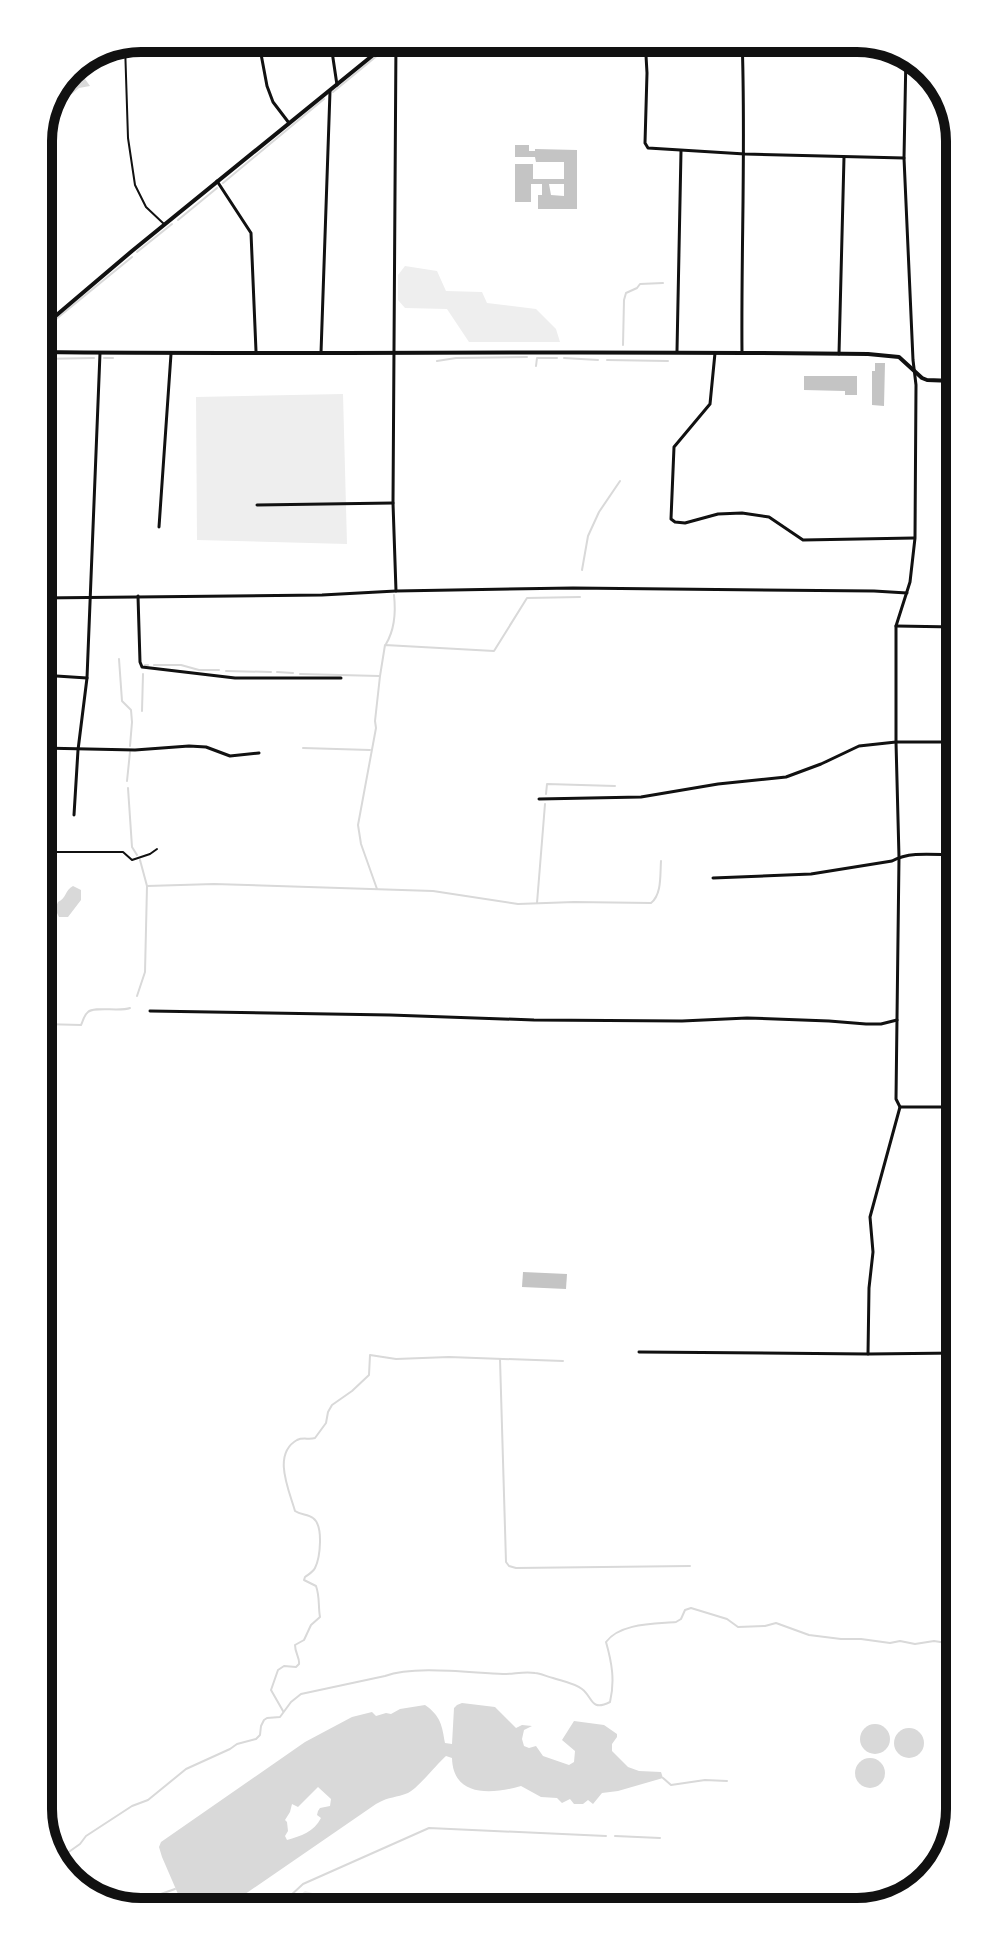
<svg xmlns="http://www.w3.org/2000/svg" width="998" height="1950" font-family="'Times New Roman',serif">
  <rect width="100%" height="100%" fill="#fff"/>
  <g fill="#eee">
    <path d="M405 266 437 271 446 291 482 292 487 303 536 309 556 329 560 342H469L447 309 405 308 398 300V275Z"/>
    <path d="M343 394 347 544 197 540 196 397Z"/>
    <path d="M305 1891 371 1909 283 1910Z"/>
  </g>
  <g fill="#d9d9d9" fill-rule="evenodd">
    <path d="M75 65 90 86 79 88 67 98 62 96 61 86 69 68Z"/>
    <path d="M73 886 81 890V900L68 917H59L55 909 58 902C66 899 65 890 73 886Z"/>
    <path d="M462 1703 495 1707 516 1728 522 1725 532 1726 524 1730 522 1739 524 1746 529 1748 536 1746 543 1756 569 1765 574 1762 575 1751 562 1740 574 1721 604 1725 617 1734V1737L612 1744V1751L628 1767 639 1771 661 1772 663 1778 618 1791 602 1793 593 1804 588 1800 583 1804H574L570 1799 562 1803 557 1798 541 1797 521 1786C493 1794 453 1798 452 1758L446 1756C437 1764 417 1789 408 1793 396 1798 390 1796 376 1804L235 1901 197 1905 187 1903 181 1893 178 1894 162 1857 159 1847 161 1842 305 1742 352 1717 372 1712 376 1716 386 1713 391 1714 400 1709 425 1705C441 1716 442 1726 445 1743L452 1744 454 1708 457 1705ZM318 1787 331 1799 330 1806 320 1808 318 1811 317 1815 321 1818C314 1832 301 1836 287 1840L285 1836 288 1831 287 1822 285 1820 290 1812 292 1804 298 1807Z"/>
    <circle cx="875" cy="1739" r="15"/>
    <circle cx="909" cy="1743" r="15"/>
    <circle cx="870" cy="1773" r="15"/>
  </g>
  <g fill="none" stroke-linecap="round" stroke-linejoin="round">
    <g stroke="#d9d9d9" stroke-width="2">
      <path d="M333 92 390 45"/>
      <path d="M223 183 324 99"/>
      <path d="M178 220 217 188"/>
      <path d="M137 252 172 224"/>
      <path d="M39 333 132 257"/>
      <path d="M623 345 624 300 626 293 637 288 640 284 663 283"/>
      <path d="M104 358H113"/>
      <path d="M564 358 598 360"/>
      <path d="M39 359 94 358"/>
      <path d="M607 360 668 361"/>
      <path d="M437 361 456 358 527 357"/>
      <path d="M536 366 537 358H557"/>
      <path d="M582 570 588 536 599 512 620 481"/>
      <path d="M386 644C395 629 396 613 394 595"/>
      <path d="M119 659 122 701 131 710 132 722 130 746"/>
      <path d="M145 665H148"/>
      <path d="M154 665H181L199 670H219"/>
      <path d="M226 671 271 672"/>
      <path d="M277 672 293 673"/>
      <path d="M300 674 379 676"/>
      <path d="M142 711 143 674"/>
      <path d="M303 748 370 750"/>
      <path d="M127 781 130 752"/>
      <path d="M128 788 132 847 137 855"/>
      <path d="M546 794 547 784 615 786"/>
      <path d="M140 860 147 886"/>
      <path d="M377 889 361 844 358 825 376 728 375 721 380 676 385 645 494 651 527 598 580 597"/>
      <path d="M537 903 545 804"/>
      <path d="M137 996 145 972 147 886 214 884 433 891 518 904 574 902 651 903C662 894 660 875 661 861"/>
      <path d="M42 1024 81 1025C83 1021 84 1015 88 1012 94 1006 120 1012 130 1008"/>
      <path d="M500 1359 506 1562 509 1566 516 1568 690 1566"/>
      <path d="M283 1711 271 1690 278 1670 284 1666 296 1667 299 1664C300 1658 295 1653 295 1645L304 1640 311 1625 320 1617C318 1606 320 1597 316 1586L304 1580 305 1577C309 1574 313 1572 315 1568 320 1558 324 1526 313 1518 308 1514 301 1515 295 1511 289 1490 272 1454 297 1440 303 1437 309 1440 315 1438L326 1423 328 1412 332 1405 352 1391 369 1375 370 1355 396 1359 449 1357 563 1361"/>
      <path d="M663 1778 671 1785 705 1780 727 1781"/>
      <path d="M615 1836 660 1838"/>
      <path d="M56 1861 80 1844 86 1836 132 1806 148 1800 186 1769 230 1749 237 1744 256 1739 260 1735 261 1726 264 1720 267 1718 280 1717 291 1702 301 1694 385 1676C415 1665 471 1673 503 1674 514 1674 525 1671 535 1673 541 1673 547 1677 553 1678 562 1681 574 1683 582 1689 593 1697 590 1712 610 1702 615 1681 612 1663 606 1642 620 1623 654 1624 676 1622L681 1619 685 1610 691 1608 727 1619 738 1627 765 1626 776 1623 809 1635 841 1639H861L890 1643 900 1641 915 1644 934 1641 953 1644 959 1649"/>
      <path d="M275 1910 303 1884 429 1828 606 1836"/>
      <path d="M161 1911 157 1903 158 1895 175 1889"/>
    </g>
  </g>
  <g fill="#c4c4c4" fill-rule="evenodd">
    <path d="M515 145H529V151H535V149L577 150V209H538V195H542V184H531V202H515V164H533V179H564V162H536L535 157H515ZM549 184H564V196L551 195Z"/>
    <path d="M875 363H885L884 406 872 405V371H875Z"/>
    <path d="M804 376H857V395H845V391L804 390Z"/>
    <path d="M523 1272 567 1274 566 1289 522 1287Z"/>
  </g>
  <g fill="none" stroke-linecap="round" stroke-linejoin="round">
    <path stroke="#111" stroke-width="2" d="M41 852H123L132 860 150 854 157 849"/>
    <path stroke="#111" stroke-width="2" d="M125 45 128 138 135 185 146 207 164 224"/>
    <g stroke="#111" stroke-width="3">
      <path d="M258 38 267 86 273 102 289 123"/>
      <path d="M330 38 337 85"/>
      <path d="M645 38 647 73 645 143 648 148 745 154 904 158"/>
      <path d="M217 181 251 233 256 351"/>
      <path d="M677 351 681 151"/>
      <path d="M321 353 330 91"/>
      <path d="M715 353 710 404 674 447 671 519 675 522 685 523 718 514 742 513 769 517 803 540 914 538"/>
      <path d="M742 353C741 248 746 143 742 38"/>
      <path d="M839 354 844 157"/>
      <path d="M257 505 393 503"/>
      <path d="M159 527 171 354"/>
      <path d="M396 591 393 503 396 38"/>
      <path d="M138 596 140 662 142 667 235 678H341"/>
      <path d="M40 598 322 595 396 591 573 588 874 591 907 593"/>
      <path d="M896 626 955 627"/>
      <path d="M41 675 87 678"/>
      <path d="M41 748 135 750 189 746 206 747 230 756 259 753"/>
      <path d="M539 799 641 797 718 784 786 777 821 764 859 746 896 742H955"/>
      <path d="M74 815 78 750 87 678 100 353"/>
      <path d="M954 855 955 725"/>
      <path d="M713 878 811 874 892 861C910 851 935 855 956 855"/>
      <path d="M150 1011 390 1015 534 1020 682 1021 747 1018 829 1021 866 1024H881L897 1020"/>
      <path d="M900 1107H957"/>
      <path d="M639 1352 868 1354 958 1353"/>
      <path d="M868 1354 869 1288 873 1252 870 1217 900 1107 896 1099 899 857 896 742V626L910 582 915 538 916 385 913 360 904 158 906 54"/>
    </g>
    <g stroke="#111" stroke-width="4">
      <path d="M39 330 132 251 394 38"/>
      <path d="M39 352C315 355 592 350 868 354L899 357 922 378 927 380 954 381"/>
    </g>
  </g>
  <path d="M0 0H998V1950H0ZM141 52H857A89 89 0 0 1 946 141V1809A89 89 0 0 1 857 1898H141A89 89 0 0 1 52 1809V141A89 89 0 0 1 141 52Z" fill="#fff" fill-rule="evenodd"/>
  <path fill="none" stroke="#111" stroke-width="10" d="M141 52H857A89 89 0 0 1 946 141V1809A89 89 0 0 1 857 1898H141A89 89 0 0 1 52 1809V141A89 89 0 0 1 141 52Z"/>
</svg>
